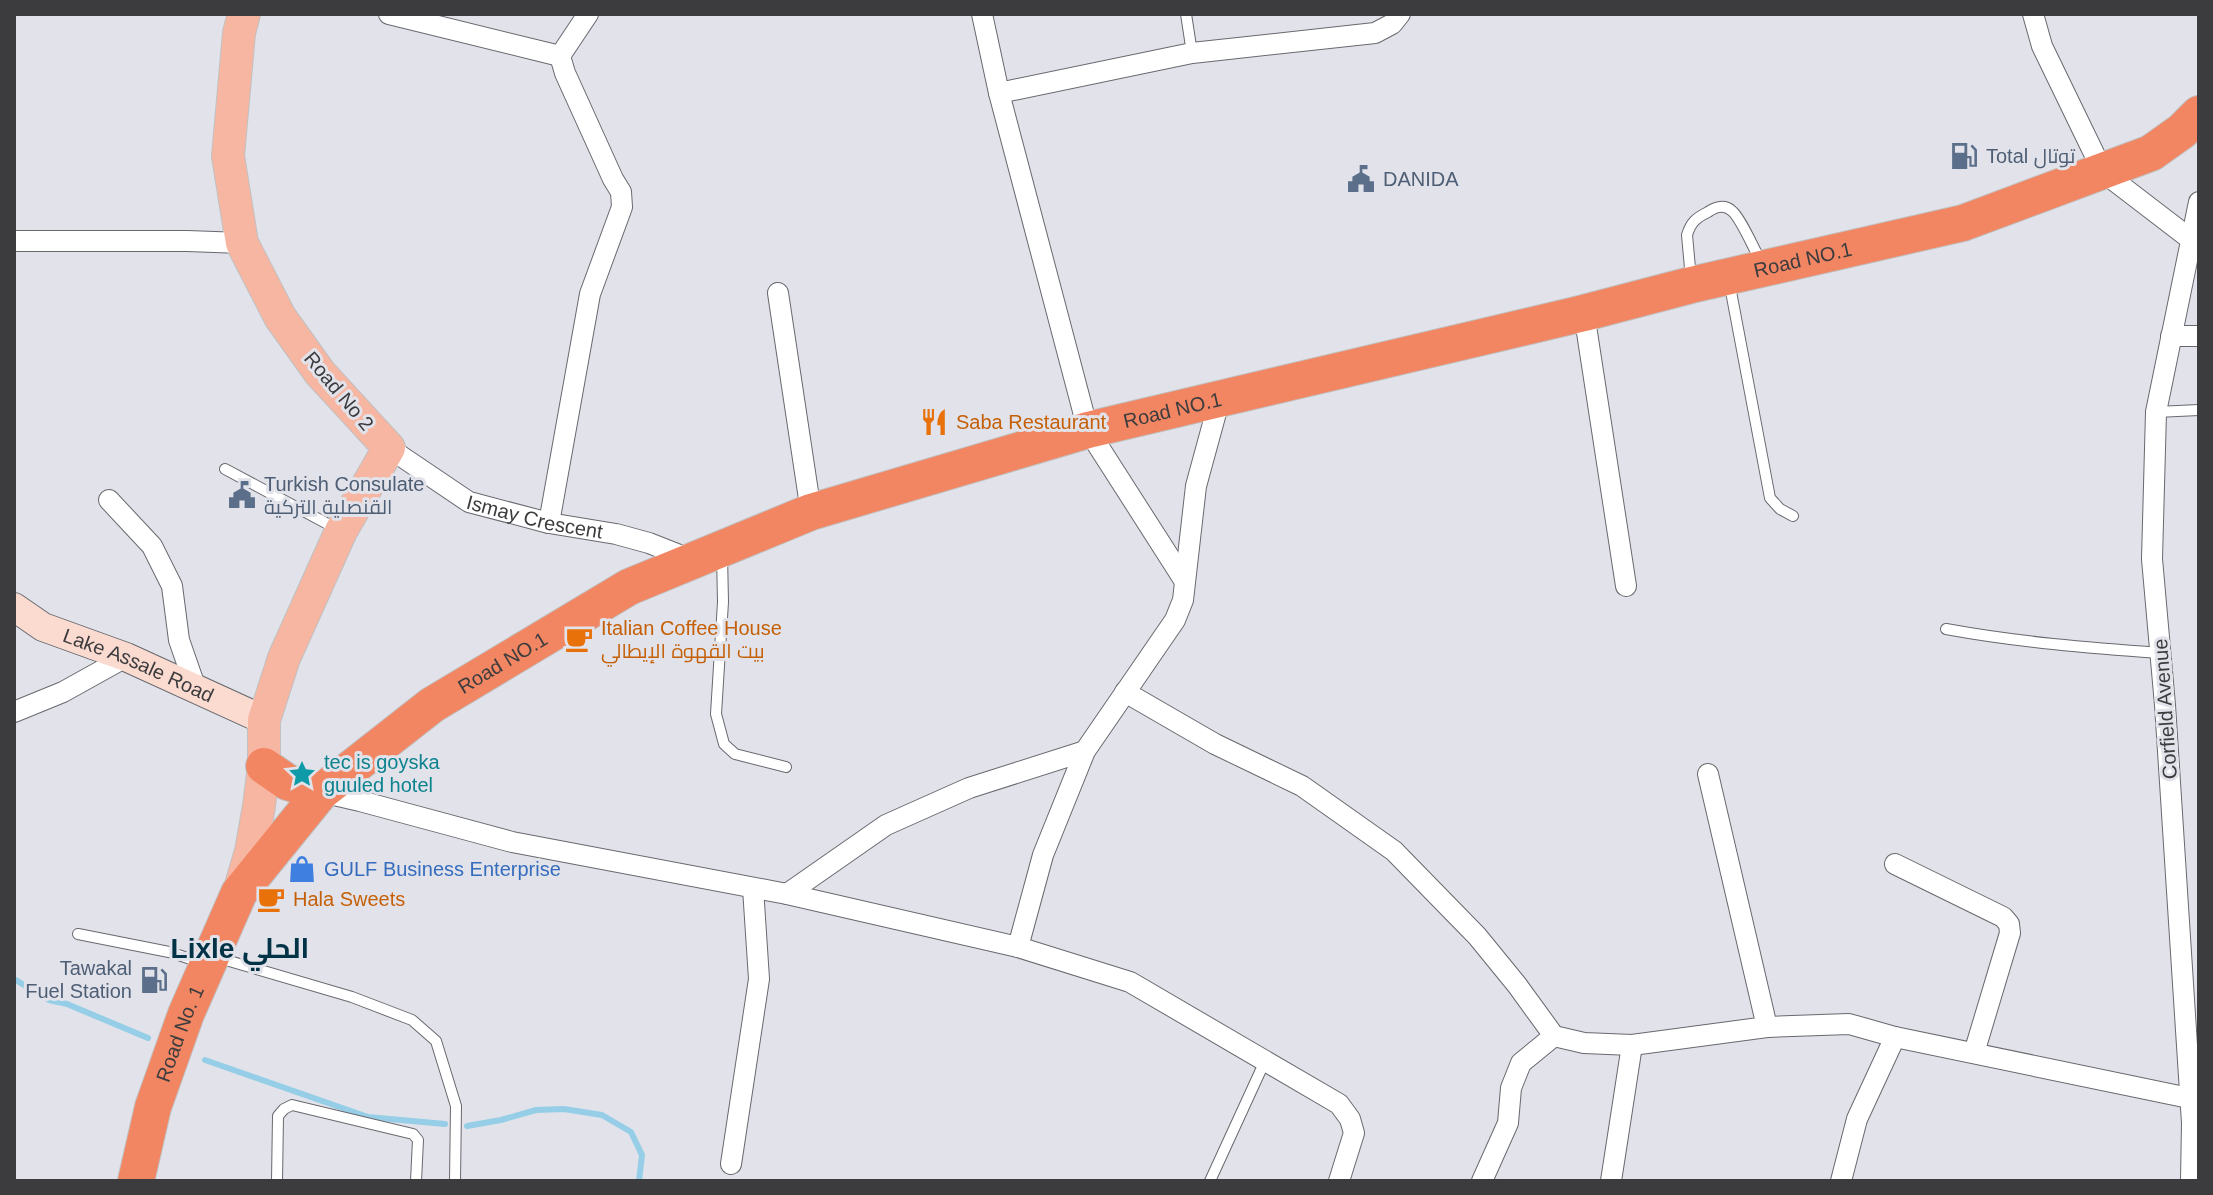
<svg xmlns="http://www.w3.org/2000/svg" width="2213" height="1195" font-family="Arial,Cairo,sans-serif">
  <rect width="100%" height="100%" fill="#e2e3ea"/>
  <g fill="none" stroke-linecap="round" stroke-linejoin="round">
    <g stroke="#95cee6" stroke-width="6">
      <path d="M14 979 49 1000 67 1004 148 1038"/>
      <path d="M205 1060 368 1117 445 1124"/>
      <path d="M467 1126 501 1120 536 1110 564 1109 602 1115 631 1132 642 1155 639 1181"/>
    </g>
    <g stroke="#68696f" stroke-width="12">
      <g id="lane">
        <path d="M1186 14 1192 53"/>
        <path d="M1691 279 1687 235C1691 222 1696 218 1708 212 1715 207 1725 204 1732 211 1741 218 1755 252 1762 263"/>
        <path d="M1729 281 1770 498 1780 509 1793 516"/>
        <path d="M2156 412 2199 410"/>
        <path d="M225 469 339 530"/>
        <path d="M722 555 723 602 716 714 724 744 735 754 786 767"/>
        <path d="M1946 629C2017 642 2089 648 2161 653"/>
        <path d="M78 934 169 952 200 962"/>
        <path d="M219 958 352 997 412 1020 436 1041 456 1106 455 1181"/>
        <path d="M277 1181 278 1116 284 1109 292 1105 413 1134 418 1140 416 1181"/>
        <path d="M1210 1181 1265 1061"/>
      </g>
    </g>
    <g stroke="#68696f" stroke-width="22">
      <g id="street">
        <path d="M389 14 560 56"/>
        <path d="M982 14 999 93 1088 430 1184 580"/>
        <path d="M2033 14 2042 46 2103 172 2193 241"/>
        <path d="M999 93 1192 53 1375 33 1392 24 1400 14"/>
        <path d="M14 241H187L242 243"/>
        <path d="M778 293 811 512"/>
        <path d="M1584 313 1626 586"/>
        <path d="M2171 336H2199"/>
        <path id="s1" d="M389 448 469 502 549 523 616 534 649 543 692 560"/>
        <path d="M109 500 152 546 172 586 179 640 196 689"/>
        <path d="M549 523 590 294 622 207 621 192 613 179 565 73 560 56 588 14"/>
        <path d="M1125 692 1215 744 1302 786 1394 851 1477 936 1517 985 1554 1036 1584 1043 1632 1045 1767 1027 1849 1024 1895 1037 2189 1098"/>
        <path d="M14 712 63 692 126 657"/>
        <path d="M1708 774 1767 1027"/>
        <path d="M321 792 360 801 512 842 787 894 1018 947 1130 982 1339 1104 1350 1119 1354 1133 1339 1181"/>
        <path d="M1895 864 2003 917 2009 924 2010 933 1974 1053"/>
        <path d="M787 894 886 825 969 788 1085 751"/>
        <path d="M1018 947 1043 855 1085 751 1175 620 1183 600 1196 486 1220 398"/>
        <path d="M731 1164 759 979 753 888"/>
        <path d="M1482 1181 1508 1123 1511 1088 1521 1063 1554 1036"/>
        <path d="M1611 1181 1632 1045"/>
        <path d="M1841 1181 1857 1119 1895 1037"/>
        <path d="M2191 1181 2192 1123 2165 705 2152 559 2156 412 2199 202"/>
      </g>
    </g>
    <g stroke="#68696f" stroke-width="30">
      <g id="secondary">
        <path id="s2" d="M14 607 43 627 126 657 264 720"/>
      </g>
    </g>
    <g stroke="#c1c1c2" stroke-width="34">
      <path id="primary" d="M240 889 251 851 259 806 264 766V720L284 658 341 531 389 448 320 373 280 317 242 243 228 156 239 33 244 14"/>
    </g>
    <g stroke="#c1c1c2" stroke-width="38">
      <g id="highway">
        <path d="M264 766 287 782 321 792"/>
        <path id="s3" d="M136 1181 153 1107 186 1014 239 893 321 792 432 705 629 587 811 512 1088 430 1584 313 1691 285 1963 223 2151 153 2182 131 2199 114"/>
      </g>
    </g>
    <use href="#lane" stroke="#fff" stroke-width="10"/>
    <use href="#street" stroke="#fff" stroke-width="20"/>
    <use href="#secondary" stroke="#fbdbd0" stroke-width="28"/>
    <use href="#primary" stroke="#f7b6a1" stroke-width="32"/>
    <use href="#highway" stroke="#f28662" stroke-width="36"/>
  </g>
  <defs>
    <g id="fuel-bare" transform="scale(2.16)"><path d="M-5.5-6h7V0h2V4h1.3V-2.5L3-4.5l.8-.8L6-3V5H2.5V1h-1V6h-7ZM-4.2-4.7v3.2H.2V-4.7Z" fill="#5c6f8a" stroke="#e2e3ea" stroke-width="2.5" paint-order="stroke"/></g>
    <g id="civic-bare" transform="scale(2.16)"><path d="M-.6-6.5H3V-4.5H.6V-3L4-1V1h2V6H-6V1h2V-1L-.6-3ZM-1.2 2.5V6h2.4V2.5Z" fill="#5c6f8a" stroke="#e2e3ea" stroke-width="2.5" paint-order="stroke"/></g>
    <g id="restaurant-bare" transform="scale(2.16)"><path d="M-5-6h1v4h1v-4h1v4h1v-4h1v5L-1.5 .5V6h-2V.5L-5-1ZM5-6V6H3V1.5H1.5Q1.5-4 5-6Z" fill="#e8710a" stroke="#e2e3ea" stroke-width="2.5" paint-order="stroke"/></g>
    <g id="cafe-bare" transform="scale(2.16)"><path d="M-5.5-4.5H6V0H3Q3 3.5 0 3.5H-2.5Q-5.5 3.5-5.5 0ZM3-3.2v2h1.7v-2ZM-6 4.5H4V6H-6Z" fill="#e8710a" stroke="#e2e3ea" stroke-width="2.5" paint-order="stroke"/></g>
    <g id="sight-bare" transform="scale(2.16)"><path d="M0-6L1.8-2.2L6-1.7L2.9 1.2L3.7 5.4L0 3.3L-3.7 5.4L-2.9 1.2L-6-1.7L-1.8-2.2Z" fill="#0f9aa8" stroke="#e2e3ea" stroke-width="2.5" paint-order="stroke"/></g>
    <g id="shop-bare" transform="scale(2.16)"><path d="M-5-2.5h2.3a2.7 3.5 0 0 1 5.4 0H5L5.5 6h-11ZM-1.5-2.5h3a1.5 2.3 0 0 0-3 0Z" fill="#3f7fe0" stroke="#e2e3ea" stroke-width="2.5" paint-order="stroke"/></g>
  </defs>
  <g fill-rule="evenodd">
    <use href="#fuel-bare" x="1964" y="156"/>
    <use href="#civic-bare" x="1361" y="179"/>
    <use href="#restaurant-bare" x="934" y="422"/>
    <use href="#civic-bare" x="242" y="495"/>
    <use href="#cafe-bare" x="579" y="639"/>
    <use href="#sight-bare" x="302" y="774"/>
    <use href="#shop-bare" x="302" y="869"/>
    <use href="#cafe-bare" x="271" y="899"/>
    <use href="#fuel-bare" x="154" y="980"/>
  </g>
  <g text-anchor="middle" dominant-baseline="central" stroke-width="6" stroke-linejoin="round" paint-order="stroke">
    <g font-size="20" fill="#4e5e75" stroke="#e2e3ea" text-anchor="start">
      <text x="1986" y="156">Total توتال</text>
      <text x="1383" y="179">DANIDA</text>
      <text x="264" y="484">Turkish Consulate<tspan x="264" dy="23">القنصلية التركية</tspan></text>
      <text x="132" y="968" text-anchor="end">Tawakal<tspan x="132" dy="23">Fuel Station</tspan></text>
    </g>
    <g font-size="20" fill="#3c3c3f" stroke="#e2e3ea">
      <text stroke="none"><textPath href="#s3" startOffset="2028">Road NO.1</textPath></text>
      <text transform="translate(339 391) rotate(50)">Road No 2</text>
      <text stroke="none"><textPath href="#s3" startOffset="1380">Road NO.1</textPath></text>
      <text stroke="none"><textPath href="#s1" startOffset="164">Ismay Crescent</textPath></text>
      <text stroke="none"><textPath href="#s3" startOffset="660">Road NO.1</textPath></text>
      <text stroke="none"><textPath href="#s2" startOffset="138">Lake Assale Road</textPath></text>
      <text transform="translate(2165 709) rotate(-94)">Corfield Avenue</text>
      <text stroke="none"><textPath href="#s3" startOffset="154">Road No. 1</textPath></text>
    </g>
    <g font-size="20" fill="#c56008" stroke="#e2e3ea" text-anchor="start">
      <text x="956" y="422">Saba Restaurant</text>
      <text x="601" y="628">Italian Coffee House<tspan x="601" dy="23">بيت القهوة الإيطالي</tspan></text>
      <text x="293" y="899">Hala Sweets</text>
    </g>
    <g font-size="20" fill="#0d838f" stroke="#e2e3ea" text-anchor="start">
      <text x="324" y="762">tec is goyska<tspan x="324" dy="23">guuled hotel</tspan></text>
    </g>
    <g font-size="20" fill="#366cbe" stroke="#e2e3ea" text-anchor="start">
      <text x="324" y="869">GULF Business Enterprise</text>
    </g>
    <g font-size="28" font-weight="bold" fill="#023246" stroke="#e2e3ea">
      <text x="240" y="948">Lixle الحلي</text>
    </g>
  </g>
  <rect width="2213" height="1195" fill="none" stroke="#3c3c3f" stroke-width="32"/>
</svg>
